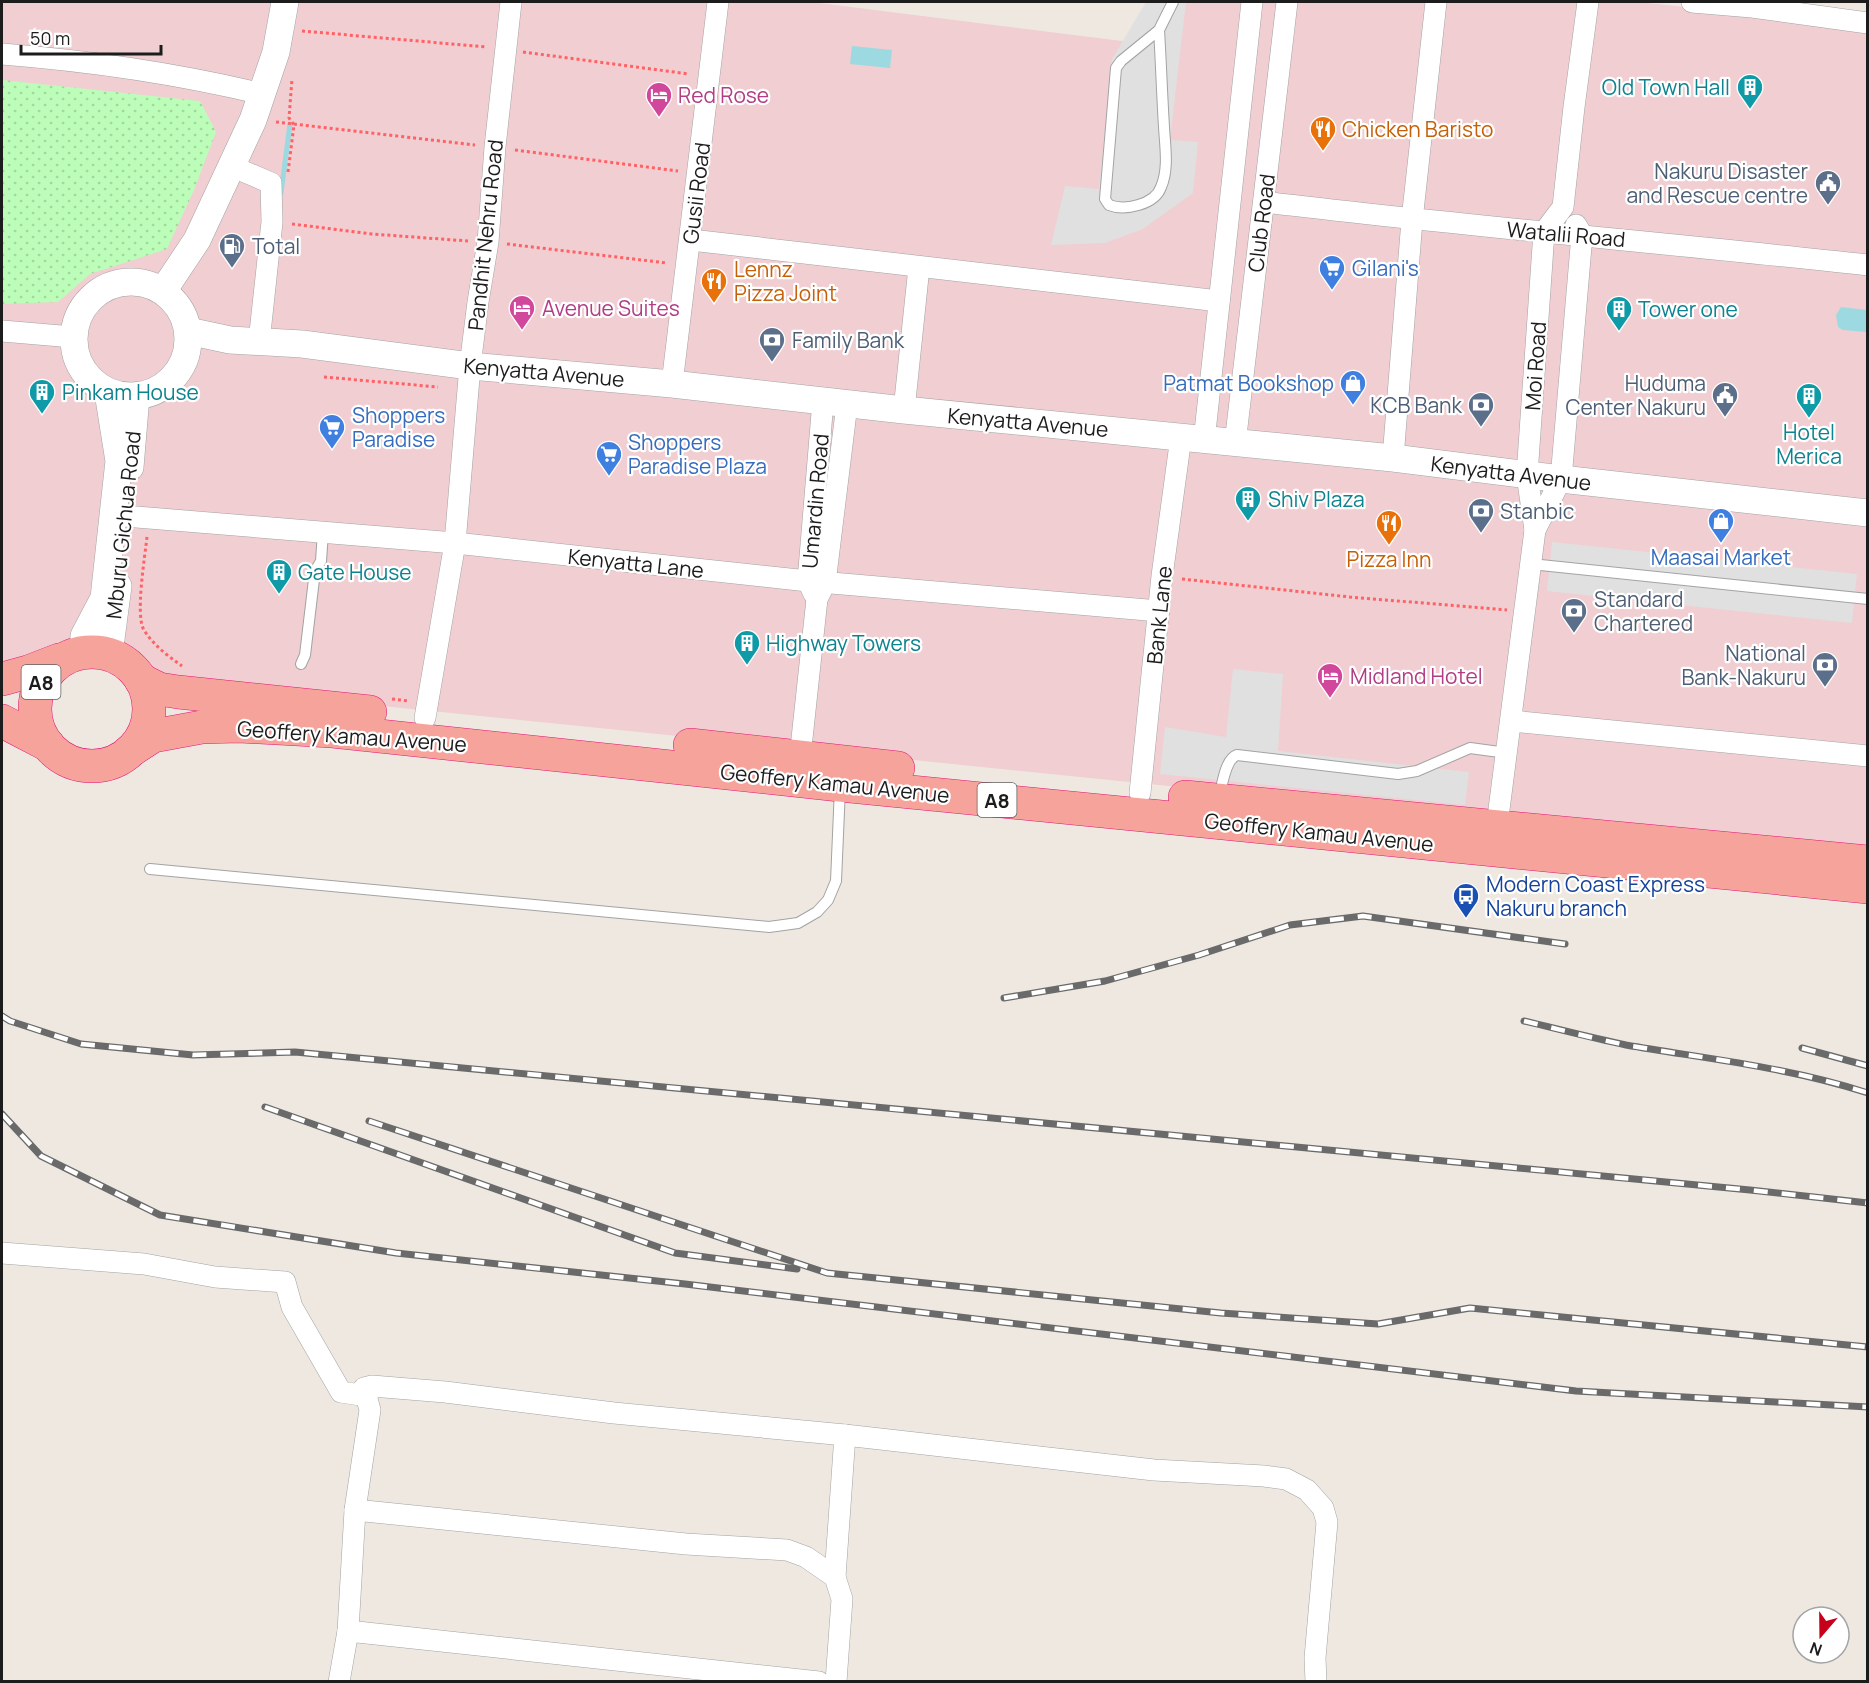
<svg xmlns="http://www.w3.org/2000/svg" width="1869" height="1683" font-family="Manrope,sans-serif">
  <defs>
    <pattern id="park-dots" width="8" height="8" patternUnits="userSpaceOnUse" patternTransform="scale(1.5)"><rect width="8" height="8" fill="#bcfdb9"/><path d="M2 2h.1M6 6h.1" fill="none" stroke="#a1d89e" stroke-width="1.8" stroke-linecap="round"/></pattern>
  </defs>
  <rect width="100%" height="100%" fill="#eee8e1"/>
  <path fill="#f1ced1" d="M2 2H811L1138 43 1171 2H1638L1867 26V857L137 681 130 670 114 656 89 648 2 688Z"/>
  <path fill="url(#park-dots)" d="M2 80 200 101 216 132 194 190 167 249 90 274 58 302 2 304Z"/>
  <g fill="#e0e0e0">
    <path d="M1146 2H1186L1170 140 1198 142 1193 193 1143 229 1105 243 1051 245 1065 186 1099 189 1112 59Z"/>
    <path d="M1552 542 1857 574 1852 623 1547 591Z"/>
    <path d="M1233 669 1283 674 1278 751 1469 772 1465 805 1160 774 1165 727 1226 737Z"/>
  </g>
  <g fill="#9dd9e0">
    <path d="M852 46 892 50 890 68 850 64Z"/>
    <path d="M1841 307 1867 310V332L1843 330 1838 327 1836 315Z"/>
  </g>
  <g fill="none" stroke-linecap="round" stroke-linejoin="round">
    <path stroke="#9dd9e0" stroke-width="5" d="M281 193 290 124"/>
    <g stroke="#a3a3a3" stroke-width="12">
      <g id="service">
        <path d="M1159 30C1161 62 1162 95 1164 127 1165 146 1169 169 1161 187 1155 205 1124 211 1109 205L1105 199 1116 68 1121 61 1159 30 1173 2"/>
        <path d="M1531 564 1868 599"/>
        <path d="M301 664 305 655 315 571 321 561 323 532"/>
        <path d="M1219 798C1222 786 1225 759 1237 755L1398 774 1417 771 1470 748 1507 753"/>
        <path d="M150 869 769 927 798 923 817 912 828 900 836 881 840 788"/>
      </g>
    </g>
    <g stroke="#a3a3a3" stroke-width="22">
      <g id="minor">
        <path d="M1692 2 1752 7 1868 23"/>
        <path d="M2 54C91 61 175 73 262 94"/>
        <path d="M231 166 271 183 272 222 259 342"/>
        <path d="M1264 202C1465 226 1666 243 1868 265"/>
        <path d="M691 240 1219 301"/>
        <path d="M2 331 73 337"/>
        <path d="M672 384 718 2"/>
        <path d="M904 410 919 267"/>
        <path d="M1204 441 1252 2"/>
        <path d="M1235 444 1287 2"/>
        <path d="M1393 458 1412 220 1436 2"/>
        <path d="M112 515 455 543 808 581 1159 611"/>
        <path d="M1535 530 1561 479 1582 235 1576 225"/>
        <path d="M814 594 808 581 823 401"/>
        <path d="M425 718 455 543 470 366 478 302 488 242 495 147 511 2"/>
        <path d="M1512 721 1868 756"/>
        <path d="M800 757 817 599 825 583 847 404"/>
        <path d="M1140 793 1162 576 1181 437"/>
        <path d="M1497 825 1535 530 1527 475 1544 232 1563 207 1574 107 1588 2"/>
        <path d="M2 1253 144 1264 215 1277 285 1282 292 1307 341 1392 367 1396"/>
        <path d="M355 1510 686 1544 787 1550 806 1557 835 1577 842 1599 836 1682"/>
        <path d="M835 1577 845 1435"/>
        <path d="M348 1631 819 1682"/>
        <path d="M339 1682 348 1631 355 1510 370 1410 364 1388 372 1386 445 1392 614 1413 845 1435 1154 1470 1264 1476 1286 1479 1307 1490 1323 1508 1327 1522 1315 1658 1316 1682"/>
      </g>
    </g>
    <g stroke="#a3a3a3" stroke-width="28">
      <g id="tertiary">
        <circle cx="131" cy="339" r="57"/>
        <path d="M163 291 197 240 253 120 276 52 285 2"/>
        <path d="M188 331 230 340 302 344 470 366 672 384 904 410 1393 458 1561 479 1868 513"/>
        <path d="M130 467 136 396"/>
        <path d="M83 652 84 636 104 598 119 461 108 392"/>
        <path d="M109 654 118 586"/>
      </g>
    </g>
    <g stroke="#e31777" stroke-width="34">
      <g id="trunk">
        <circle cx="92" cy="709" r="57"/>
        <path d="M2 679 28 672 59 660"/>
        <path d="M141 680 159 689 178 692 370 712"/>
        <path d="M2 721 48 745"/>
        <path d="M690 745 898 768"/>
        <path d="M130 751 153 736 202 727 239 726 332 731 840 785 1868 887"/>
        <path d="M1185 797 1868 862"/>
      </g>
    </g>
    <g stroke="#ff6165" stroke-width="3" stroke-dasharray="3 3" stroke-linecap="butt">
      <path d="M302 31 487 47"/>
      <path d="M523 52 689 74"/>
      <path d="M276 122 475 145"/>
      <path d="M515 150 678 171"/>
      <path d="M288 172 294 125 289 118 292 79"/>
      <path d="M292 224 372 234 468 241"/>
      <path d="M507 244 667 263"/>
      <path d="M324 377 438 387"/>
      <path d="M147 537C145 556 135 616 144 630 153 645 168 656 182 666"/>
      <path d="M1182 579 1350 597 1507 610"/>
      <path d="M392 699 409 701"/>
    </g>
    <use href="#service" stroke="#fff" stroke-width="10"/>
    <use href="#minor" stroke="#fff" stroke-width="21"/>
    <use href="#tertiary" stroke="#fff" stroke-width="27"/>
    <use href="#trunk" stroke="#f6a39c" stroke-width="33"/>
    <g stroke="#6a6a6a" stroke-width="7">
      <g id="rail">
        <path d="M1004 998 1105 981 1199 955 1290 925 1363 916 1565 944"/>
        <path d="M2 1016 10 1021 81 1044 193 1055 295 1052 1750 1190 1868 1203"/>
        <path d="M1524 1021C1558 1029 1592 1038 1626 1045 1708 1059 1788 1067 1868 1093"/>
        <path d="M1802 1048 1868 1066"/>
        <path d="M265 1107 675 1253 797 1269"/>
        <path d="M2 1114 41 1156 160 1215 396 1253 685 1284 1576 1391 1868 1407"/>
        <path d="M369 1121 827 1273 1221 1313 1378 1324 1470 1308 1868 1347"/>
      </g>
    </g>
    <use href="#rail" stroke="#fff" stroke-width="4.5" stroke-dasharray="14" stroke-linecap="butt"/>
  </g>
  <defs>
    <g id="building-pin" transform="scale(1.35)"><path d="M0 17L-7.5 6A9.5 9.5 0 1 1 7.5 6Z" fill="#0f9aa8" stroke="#fff"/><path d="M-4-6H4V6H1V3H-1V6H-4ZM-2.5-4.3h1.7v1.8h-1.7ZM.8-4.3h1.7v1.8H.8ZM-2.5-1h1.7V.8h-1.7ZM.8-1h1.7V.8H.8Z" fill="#fff"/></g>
    <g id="hotel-pin" transform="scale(1.35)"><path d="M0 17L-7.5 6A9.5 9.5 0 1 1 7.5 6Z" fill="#d1479c" stroke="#fff"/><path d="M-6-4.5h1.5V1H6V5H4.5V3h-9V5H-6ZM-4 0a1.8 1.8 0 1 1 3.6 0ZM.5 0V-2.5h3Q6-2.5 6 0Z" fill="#fff"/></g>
    <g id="restaurant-pin" transform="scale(1.35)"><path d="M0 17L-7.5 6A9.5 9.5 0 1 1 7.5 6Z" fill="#e8710a" stroke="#fff"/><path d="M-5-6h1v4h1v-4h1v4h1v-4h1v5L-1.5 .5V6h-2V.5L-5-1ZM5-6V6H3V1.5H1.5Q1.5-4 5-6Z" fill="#fff"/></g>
    <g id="civic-pin" transform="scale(1.35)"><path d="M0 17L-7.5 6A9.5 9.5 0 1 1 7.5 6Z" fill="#5c6f8a" stroke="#fff"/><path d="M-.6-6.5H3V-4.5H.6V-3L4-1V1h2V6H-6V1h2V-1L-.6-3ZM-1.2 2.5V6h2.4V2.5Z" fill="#fff"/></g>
    <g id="fuel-pin" transform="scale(1.35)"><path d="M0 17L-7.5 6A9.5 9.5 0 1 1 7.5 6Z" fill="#5c6f8a" stroke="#fff"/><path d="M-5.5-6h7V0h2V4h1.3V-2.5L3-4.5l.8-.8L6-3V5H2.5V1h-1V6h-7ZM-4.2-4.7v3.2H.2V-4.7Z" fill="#fff"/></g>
    <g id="supermarket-pin" transform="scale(1.35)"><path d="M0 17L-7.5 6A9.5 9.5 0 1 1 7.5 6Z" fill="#3f7fe0" stroke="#fff"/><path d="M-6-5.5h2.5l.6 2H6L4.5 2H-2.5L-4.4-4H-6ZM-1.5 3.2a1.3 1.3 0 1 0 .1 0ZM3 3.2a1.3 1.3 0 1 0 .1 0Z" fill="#fff"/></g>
    <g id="bank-pin" transform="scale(1.35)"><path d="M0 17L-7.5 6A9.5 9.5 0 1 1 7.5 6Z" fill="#5c6f8a" stroke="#fff"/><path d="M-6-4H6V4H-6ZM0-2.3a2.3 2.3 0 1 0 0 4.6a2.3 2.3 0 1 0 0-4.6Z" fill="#fff"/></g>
    <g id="shop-pin" transform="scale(1.35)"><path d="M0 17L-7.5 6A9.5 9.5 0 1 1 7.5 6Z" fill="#3f7fe0" stroke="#fff"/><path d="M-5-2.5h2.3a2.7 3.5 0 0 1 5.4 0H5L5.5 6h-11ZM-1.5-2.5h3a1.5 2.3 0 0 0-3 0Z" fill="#fff"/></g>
    <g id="bus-pin" transform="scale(1.35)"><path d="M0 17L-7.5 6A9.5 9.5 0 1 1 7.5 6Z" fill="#1a4fb4" stroke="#fff"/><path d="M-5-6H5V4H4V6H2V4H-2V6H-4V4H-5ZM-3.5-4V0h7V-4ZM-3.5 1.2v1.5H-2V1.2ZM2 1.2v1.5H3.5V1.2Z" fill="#fff"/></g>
  </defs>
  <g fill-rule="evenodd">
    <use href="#building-pin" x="1750" y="87"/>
    <use href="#hotel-pin" x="659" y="95"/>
    <use href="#restaurant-pin" x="1323" y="129"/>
    <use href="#civic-pin" x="1828" y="183"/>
    <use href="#fuel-pin" x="232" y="246"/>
    <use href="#supermarket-pin" x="1332" y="268"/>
    <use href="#restaurant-pin" x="714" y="281"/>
    <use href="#hotel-pin" x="522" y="308"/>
    <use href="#building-pin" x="1619" y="309"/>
    <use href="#bank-pin" x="772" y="340"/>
    <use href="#shop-pin" x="1353" y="383"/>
    <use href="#building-pin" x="42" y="392"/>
    <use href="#civic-pin" x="1725" y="395"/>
    <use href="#building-pin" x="1809" y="396"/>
    <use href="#bank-pin" x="1481" y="405"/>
    <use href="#supermarket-pin" x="332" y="427"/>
    <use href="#supermarket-pin" x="609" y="454"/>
    <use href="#building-pin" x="1248" y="499"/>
    <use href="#bank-pin" x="1481" y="511"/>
    <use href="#shop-pin" x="1721" y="521"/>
    <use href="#restaurant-pin" x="1389" y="523"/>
    <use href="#building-pin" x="279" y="572"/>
    <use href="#bank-pin" x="1574" y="611"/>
    <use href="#building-pin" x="747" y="643"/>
    <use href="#bank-pin" x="1825" y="665"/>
    <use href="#hotel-pin" x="1330" y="676"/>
    <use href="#bus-pin" x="1466" y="896"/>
  </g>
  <g text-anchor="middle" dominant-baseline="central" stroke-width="4.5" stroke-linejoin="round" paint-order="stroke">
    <g fill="#fff" stroke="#606060" stroke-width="1.5">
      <rect x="21.5" y="665" width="39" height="34" rx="4.5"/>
      <rect x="977.5" y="783" width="39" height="34" rx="4.5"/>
    </g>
    <g font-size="20" font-weight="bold" fill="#1c1c1c">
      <text x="41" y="682">A8</text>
      <text x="997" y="800">A8</text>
    </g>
    <g font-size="21" fill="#0d838f" stroke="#fff" text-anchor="start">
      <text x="1730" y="87" text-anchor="end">Old Town Hall</text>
      <text x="1638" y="309">Tower one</text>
      <text x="62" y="392">Pinkam House</text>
      <text x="1809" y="432" text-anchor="middle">Hotel<tspan x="1809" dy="24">Merica</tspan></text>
      <text x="1268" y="499">Shiv Plaza</text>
      <text x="298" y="572">Gate House</text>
      <text x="766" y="643">Highway Towers</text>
    </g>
    <g font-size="21" fill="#b23c85" stroke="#fff" text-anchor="start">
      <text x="678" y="95">Red Rose</text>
      <text x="542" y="308">Avenue Suites</text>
      <text x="1350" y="676">Midland Hotel</text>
    </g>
    <g font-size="21" fill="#c56008" stroke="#fff" text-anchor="start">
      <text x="1342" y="129">Chicken Baristo</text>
      <text x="734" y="269">Lennz<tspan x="734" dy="24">Pizza Joint</tspan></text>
      <text x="1389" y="559" text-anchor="middle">Pizza Inn</text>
    </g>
    <g font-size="21" fill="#4e5e75" stroke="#fff" text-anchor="end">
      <text x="1808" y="171">Nakuru Disaster<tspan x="1808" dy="24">and Rescue centre</tspan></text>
      <text x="252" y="246" text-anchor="start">Total</text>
      <text x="792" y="340" text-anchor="start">Family Bank</text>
      <text x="1706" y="383">Huduma<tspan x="1706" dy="24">Center Nakuru</tspan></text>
      <text x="1462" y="405">KCB Bank</text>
      <text x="1500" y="511" text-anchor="start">Stanbic</text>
      <text x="1594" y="599" text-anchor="start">Standard<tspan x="1594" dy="24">Chartered</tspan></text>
      <text x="1806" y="653">National<tspan x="1806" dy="24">Bank-Nakuru</tspan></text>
    </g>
    <g font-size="21" fill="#1c1c1c" stroke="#fff">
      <text transform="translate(696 193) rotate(-83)">Gusii Road</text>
      <text transform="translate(1261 223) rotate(-83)">Club Road</text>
      <text transform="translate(1566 234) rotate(5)">Watalii Road</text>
      <text transform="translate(485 235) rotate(-84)">Pandhit Nehru Road</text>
      <text transform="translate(1535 366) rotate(-86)">Moi Road</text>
      <text transform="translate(544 372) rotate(5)">Kenyatta Avenue</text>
      <text transform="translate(1028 422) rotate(5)">Kenyatta Avenue</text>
      <text transform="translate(1511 473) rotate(7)">Kenyatta Avenue</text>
      <text transform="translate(815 501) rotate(-85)">Umardin Road</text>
      <text transform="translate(123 525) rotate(-84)">Mburu Gichua Road</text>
      <text transform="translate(636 563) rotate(6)">Kenyatta Lane</text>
      <text transform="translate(1159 615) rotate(-84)">Bank Lane</text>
      <text transform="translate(352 736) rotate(4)">Geoffery Kamau Avenue</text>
      <text transform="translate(835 783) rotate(6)">Geoffery Kamau Avenue</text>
      <text transform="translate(1319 832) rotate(6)">Geoffery Kamau Avenue</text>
    </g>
    <g font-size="21" fill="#366cbe" stroke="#fff" text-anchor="start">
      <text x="1352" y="268">Gilani's</text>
      <text x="1334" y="383" text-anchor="end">Patmat Bookshop</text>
      <text x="352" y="415">Shoppers<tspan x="352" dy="24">Paradise</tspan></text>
      <text x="628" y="442">Shoppers<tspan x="628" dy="24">Paradise Plaza</tspan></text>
      <text x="1721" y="557" text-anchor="middle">Maasai Market</text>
    </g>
    <g font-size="21" fill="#164399" stroke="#fff" text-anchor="start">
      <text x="1486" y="884">Modern Coast Express<tspan x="1486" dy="24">Nakuru branch</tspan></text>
    </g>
  </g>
  <rect width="1869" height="1683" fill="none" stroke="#1c1c1c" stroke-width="6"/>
  <g transform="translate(1821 1635) rotate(200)"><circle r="28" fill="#ffffff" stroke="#a4a4a4" stroke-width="1.5"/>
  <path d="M0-4.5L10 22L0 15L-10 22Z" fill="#c8001a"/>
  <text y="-9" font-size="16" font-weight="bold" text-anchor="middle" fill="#1c1c1c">N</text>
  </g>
  <path d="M21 45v9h140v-9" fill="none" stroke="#1c1c1c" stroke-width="3"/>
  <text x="30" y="45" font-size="18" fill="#1c1c1c" stroke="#ffffff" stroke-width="4.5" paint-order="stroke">50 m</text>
</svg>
